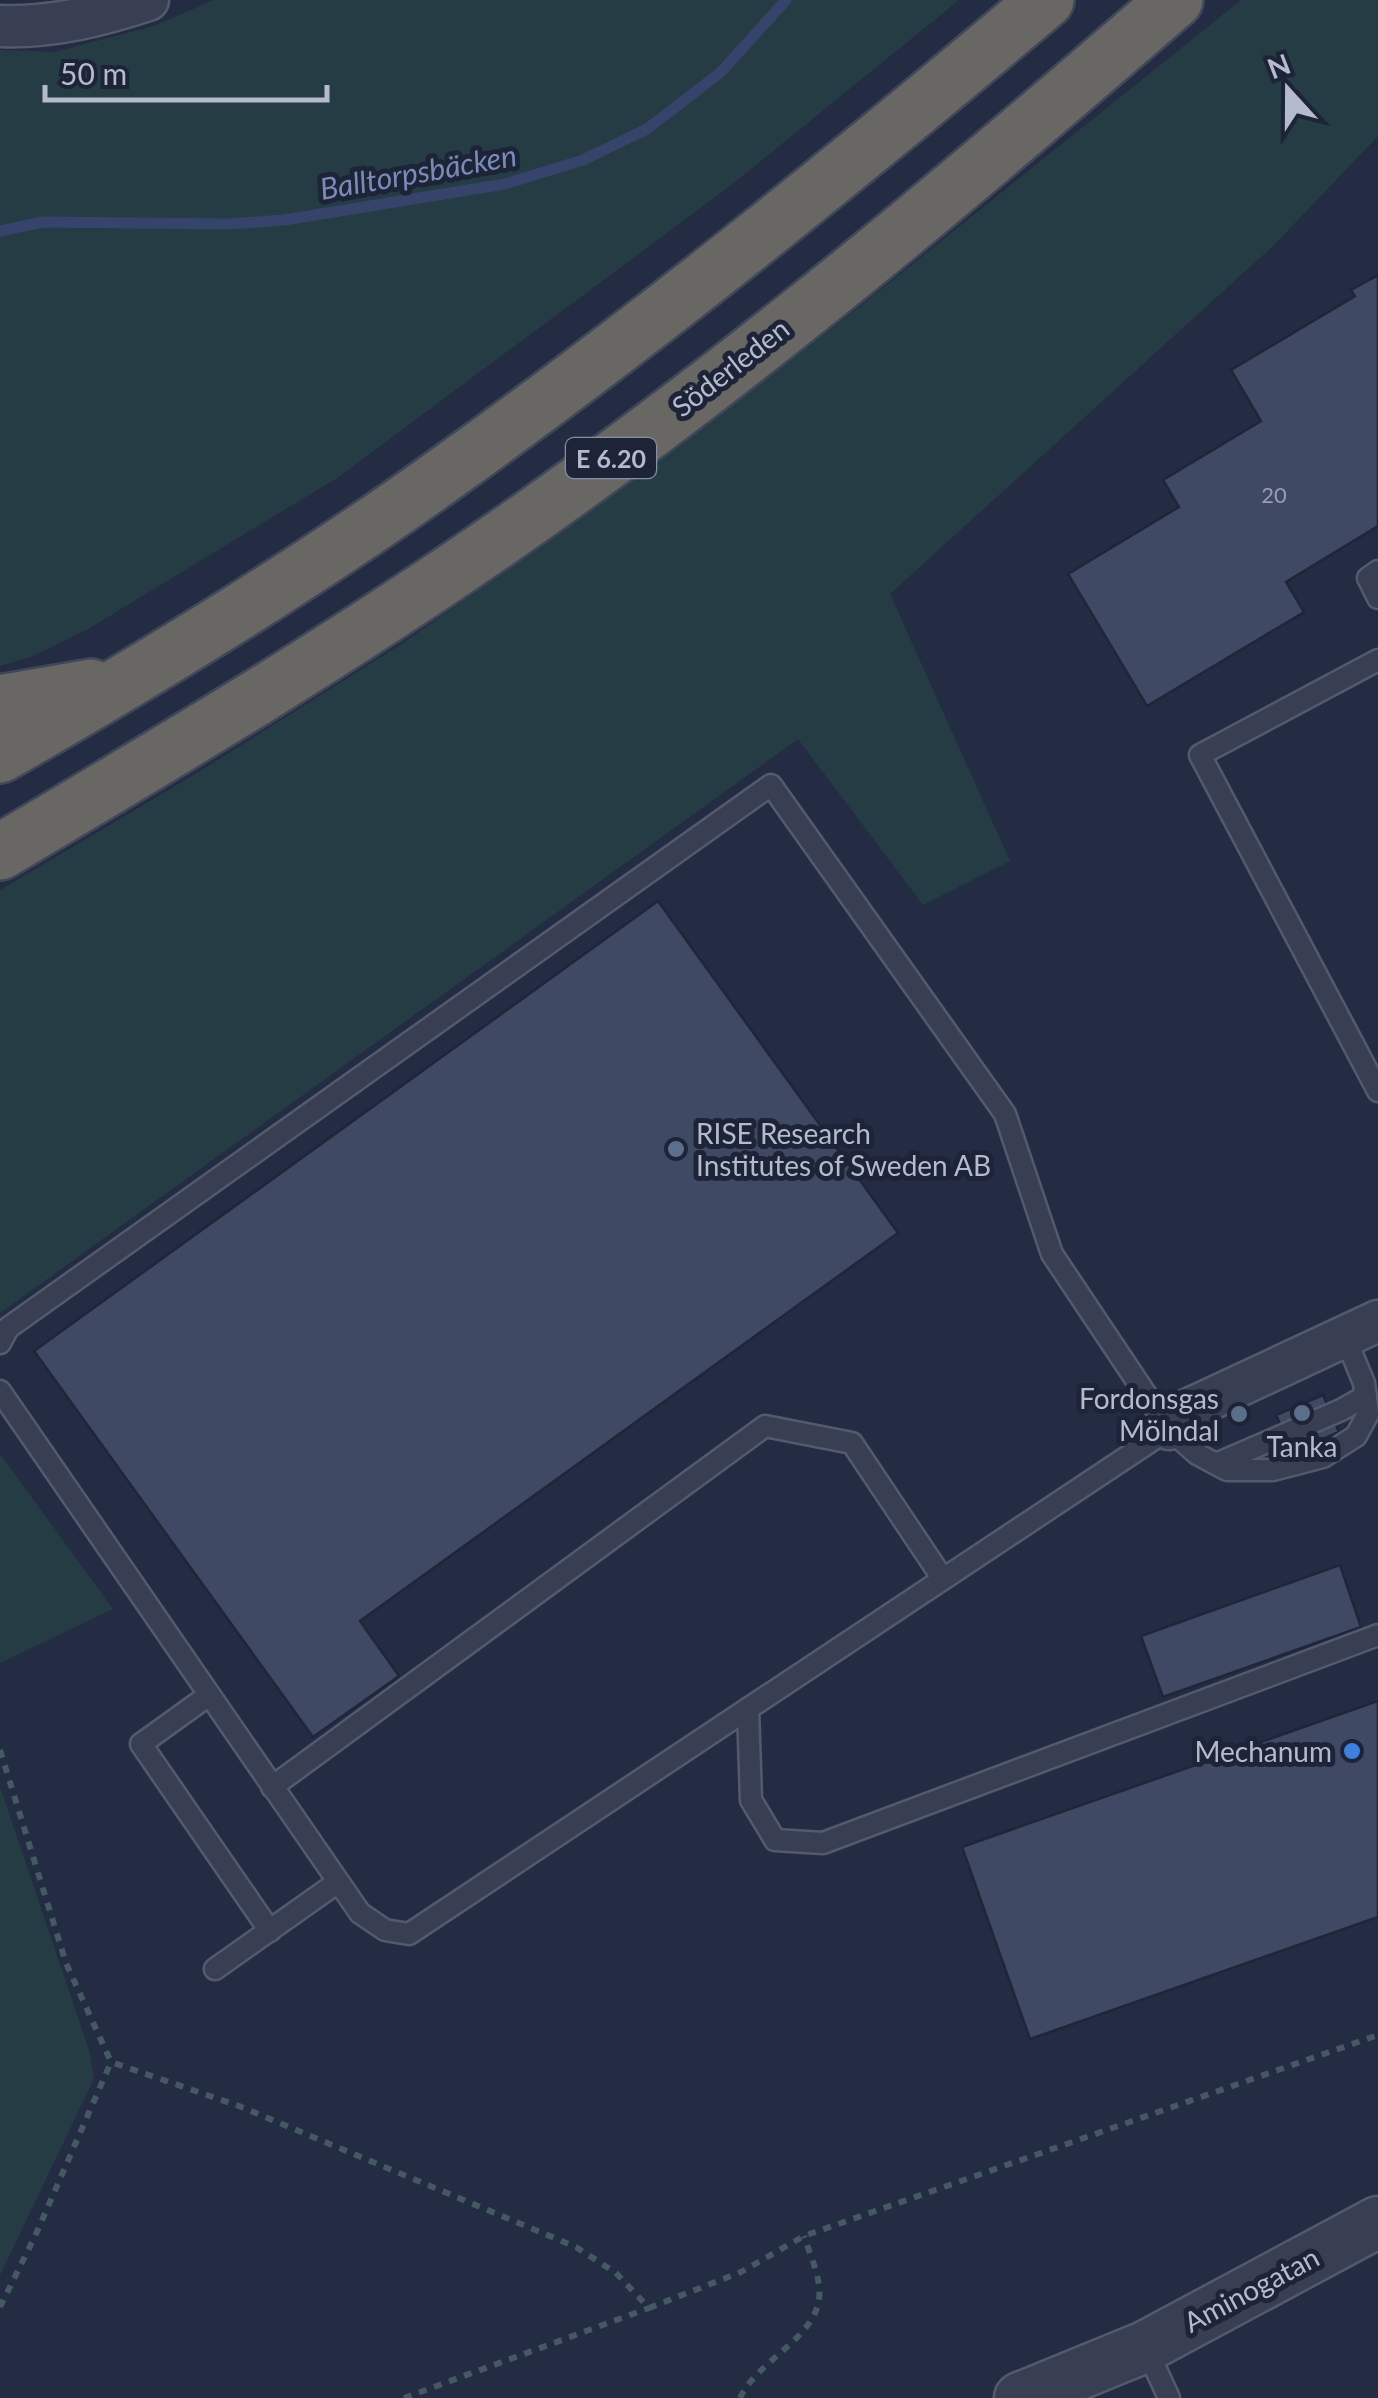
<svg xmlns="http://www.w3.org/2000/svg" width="1378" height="2398" font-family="Lato,sans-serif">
  <rect width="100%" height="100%" fill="#232c43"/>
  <g fill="#263c44">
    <path d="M214 0H959L730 186 337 478 88 629 31 657 0 666V50L54 52 154 26Z"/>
    <path d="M1241 0H1378V136L1274 245 890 594 1010 861 923 905 798 739 0 1313V890L197 773 403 643 647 471 844 319Z"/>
    <path d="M0 1454 113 1609 0 1663Z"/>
    <path d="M0 1787 90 2053 94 2079 0 2275Z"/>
  </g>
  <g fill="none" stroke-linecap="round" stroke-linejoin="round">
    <path stroke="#36446b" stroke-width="11" d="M0 231 42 222 228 224 284 220 505 184 583 160 647 129 721 72 786 0"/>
  </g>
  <g fill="#404963" stroke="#1f263a" stroke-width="2.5">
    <path d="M1378 275V526L1286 582 1304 612 1147 706 1068 574 1179 507 1163 480 1261 421 1231 370 1355 296 1351 290Z"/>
    <path d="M658 901 898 1233 360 1621 399 1676 313 1737 34 1351Z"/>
    <path d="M1323 1395 1339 1432 1293 1452 1276 1415Z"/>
    <path d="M1340 1565 1361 1627 1163 1697 1141 1636Z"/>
    <path d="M1378 1701V1917L1030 2039 962 1847Z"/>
  </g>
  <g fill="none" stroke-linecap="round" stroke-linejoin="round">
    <g stroke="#535a6d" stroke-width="25">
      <g id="service">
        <path d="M1378 571 1368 578 1378 598"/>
        <path d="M1378 660 1200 755 1378 1091"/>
        <path d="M0 1343 8 1328 771 785 1005 1114 1052 1254 1169 1429 1197 1454 1227 1470H1273L1323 1457 1356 1436 1368 1414 1364 1383 1345 1337"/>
        <path d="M0 1391 360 1913 385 1930 409 1934 1169 1429"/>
        <path d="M1216 1464 1341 1410 1366 1396"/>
        <path d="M209 1695 141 1744 270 1931"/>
        <path d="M748 1709 751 1800 775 1840 823 1843 1378 1635"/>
        <path d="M272 1787 765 1426 852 1443 943 1579"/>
        <path d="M215 1969 338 1882"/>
        <path d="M1146 2348 1169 2398"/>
      </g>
    </g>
    <g stroke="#535a6d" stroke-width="45">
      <g id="minor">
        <path d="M0 26C51 28 100 16 148 0"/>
        <path d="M1169 1429 1183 1412 1378 1321"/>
      </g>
    </g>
    <g stroke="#535a6d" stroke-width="55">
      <path id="tertiary" d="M1020 2398 1145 2347 1378 2222"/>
    </g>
    <g stroke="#40475a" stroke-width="60">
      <g id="trunk">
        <path d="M0 703 91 687"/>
        <path d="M0 755C150 669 300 578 441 477 650 328 849 166 1046 0"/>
        <path d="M0 852C174 749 347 646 513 530 744 369 962 185 1175 0"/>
      </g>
    </g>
    <g stroke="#445961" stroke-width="6" stroke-dasharray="8 8" stroke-linecap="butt">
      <path d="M0 1750 66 1963 111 2062 239 2106 576 2247 616 2273 649 2308 741 2272 804 2236 1378 2035"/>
      <path d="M0 2307 36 2234 111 2062"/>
      <path d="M404 2398 649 2308"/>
      <path d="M740 2398C757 2361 814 2339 819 2299 822 2280 810 2255 804 2236"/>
    </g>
    <use href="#service" stroke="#383f52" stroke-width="20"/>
    <use href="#minor" stroke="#383f52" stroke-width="40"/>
    <use href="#tertiary" stroke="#383f52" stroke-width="50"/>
    <use href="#trunk" stroke="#686764" stroke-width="55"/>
  </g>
  <g fill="#5c6f8a" stroke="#1d2438" stroke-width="4">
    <circle cx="676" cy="1149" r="10"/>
    <circle cx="1302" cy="1413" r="10"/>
    <circle cx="1239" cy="1414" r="10"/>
  </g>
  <circle fill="#3f7fe0" stroke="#1d2438" stroke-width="4" cx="1352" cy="1751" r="10"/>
  <g text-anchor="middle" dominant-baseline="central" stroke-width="10" stroke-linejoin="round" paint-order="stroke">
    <g font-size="22" fill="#989eb2">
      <text x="1274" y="494">20</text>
    </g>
    <rect fill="#1d2438" stroke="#878ea0" stroke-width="2.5" x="566" y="438" width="90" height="40" rx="8"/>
    <g font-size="25" font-weight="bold" fill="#b5bbcd">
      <text x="611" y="458">E 6.20</text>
    </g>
    <g font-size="28" fill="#b5bbcd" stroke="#1d2438">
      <text transform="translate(730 367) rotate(-38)">Söderleden</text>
      <text transform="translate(1251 2289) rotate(-28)">Aminogatan</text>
    </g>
    <g font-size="28" fill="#b5bbcd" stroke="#1d2438" text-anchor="end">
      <text x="696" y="1133" text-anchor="start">RISE Research<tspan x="696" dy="32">Institutes of Sweden AB</tspan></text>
      <text x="1219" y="1398">Fordonsgas<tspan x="1219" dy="32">Mölndal</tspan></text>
      <text x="1302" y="1446" text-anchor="middle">Tanka</text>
      <text x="1332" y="1751">Mechanum</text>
    </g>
    <g font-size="30" font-style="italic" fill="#7a8bb6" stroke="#1d2438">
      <text transform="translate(418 171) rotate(-10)">Balltorpsbäcken</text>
    </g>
  </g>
  <g transform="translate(1288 90) rotate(339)" stroke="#1d2438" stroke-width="8" paint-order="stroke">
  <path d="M0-8L18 38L0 25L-18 38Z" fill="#b5bbcd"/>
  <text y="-15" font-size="28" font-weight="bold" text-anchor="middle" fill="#b5bbcd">N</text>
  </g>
  <path d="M45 85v15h282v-15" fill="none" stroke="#b5bbcd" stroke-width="5"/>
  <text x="60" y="85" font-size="30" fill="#b5bbcd" stroke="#1d2438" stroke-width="8" paint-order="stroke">50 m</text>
</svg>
